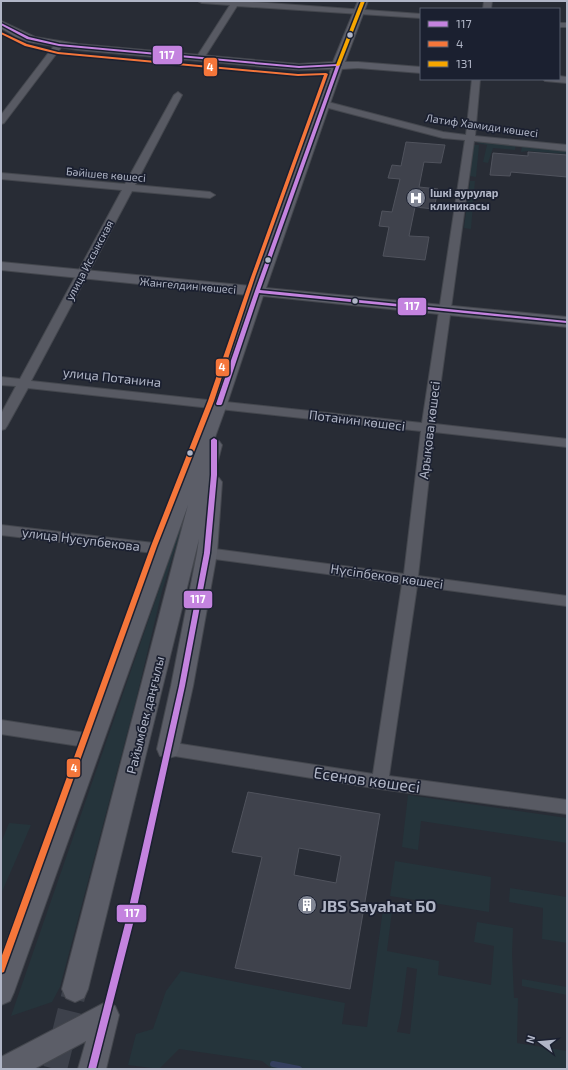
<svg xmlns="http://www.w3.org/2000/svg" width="568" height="1070" font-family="'Exo 2',sans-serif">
  <rect width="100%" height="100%" fill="#282c35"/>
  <g fill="#25343b" fill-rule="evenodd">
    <path d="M478 141 516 144 515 150 493 148 488 163 483 162 487 145 477 143Z"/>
    <path d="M474 145H479L476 177 470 176Z"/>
    <path d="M522 146 567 149V154L528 151 521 152Z"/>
    <path d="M470 181H475L471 229 464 228Z"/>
    <path d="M194 482H196L162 591 136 700 60 987 52 1002 11 1016 159 590Z"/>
    <path d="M408 795 567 818V843L421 821 418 850 402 847Z"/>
    <path d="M9 823 31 825 1 894V843Z"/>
    <path d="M395 861 491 877 489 912 390 896Z"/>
    <path d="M510 888 567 897V943L542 939 543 908 509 902Z"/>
    <path d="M383 909 392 911 387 951 439 961 438 975 491 985 494 946 474 942 477 922 513 928 512 954 514 998H518L517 1043 567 1051V1069H272L262 1061 179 1049 159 1069 128 1065 136 1034 153 1029 166 991 181 971 345 1003 342 1024 367 1027ZM407 967 417 969 410 1034 397 1032 401 1014Z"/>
    <path d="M522 979 567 987V995L522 986Z"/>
  </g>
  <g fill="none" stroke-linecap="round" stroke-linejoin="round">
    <path stroke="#353f5e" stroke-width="6" d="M273 1064 299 1069"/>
  </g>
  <g fill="#3f424c" stroke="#50535d" fill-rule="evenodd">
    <path d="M406 142 445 145 441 163 424 162 419 187 438 189 434 209 415 207 409 236 429 237 425 260 383 256 389 227 379 226 382 211 392 212 400 179 388 178 392 165 401 166Z"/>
    <path d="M528 152 567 155V177L511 172 510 176 490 175 493 153 528 156Z"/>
    <path d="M248 792 380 814 350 989 235 968 262 857 232 852ZM299 848 341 856 336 883 294 875Z"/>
  </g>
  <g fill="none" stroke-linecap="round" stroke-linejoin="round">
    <path stroke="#3d414b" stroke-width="24" stroke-dasharray="24 12" stroke-linecap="butt" d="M55 1069 75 989"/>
    <g stroke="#44474e" stroke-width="2">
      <g id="minor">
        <path d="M198 1H240L421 14V18L237 6 204 58 200 60 196 58 230 5 202 3Z"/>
        <path d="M484 1H492L491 9H483Z"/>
        <rect x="559" y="23" width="8" height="4"/>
        <path d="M56 43H62L63 45 4 123 1 124V115Z"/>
        <path d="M472 79H480L475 136 567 145V151L474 141 435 424 567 439V447L434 432 418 576 567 596V606L417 586 389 776 567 800V814L380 789 162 754 160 749 162 744 168 742 373 774 402 584 207 558 202 557 200 553 202 549 207 548 404 574 421 431 28 388 7 426 5 429 1 430V414L16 386 1 385V377L20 379 122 190 1 179V173L125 184 174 95 178 92 182 95 135 185 210 192 215 195 210 198 132 191 31 381 422 423 465 140 443 138 321 106 320 104 324 101 443 132 466 135Z"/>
        <path d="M1 525 162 544 167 545 169 549 167 553 162 554 1 535Z"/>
        <path d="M1 720 92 734 98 736 100 741 98 746 92 748 1 734Z"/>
      </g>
    </g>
    <g stroke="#44474e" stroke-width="2">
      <g id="secondary">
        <path d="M358 1H368L345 62H358L421 67V73L358 68 342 69 266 288 567 317V327L263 296 227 404 214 440 219 441 222 445 214 476 219 478 222 482 217 553 193 686 179 749 176 756 168 758 160 756 157 749 171 686 197 553 199 539 88 989 84 998 75 1002 66 998 62 989 188 505 14 992 10 1001 1 1005V956L152 549 211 404 248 295 1 270V262L251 286 331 69 299 70 78 50 29 42 16 37 1 28V21L35 37 78 44 299 64 333 62Z"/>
        <path d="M559 76 567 77V83L545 81 543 79H559Z"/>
        <path d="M106 1002 115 1006 119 1015 106 1069H78L86 1041 34 1069H1V1057Z"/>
      </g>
    </g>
    <use href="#minor" fill="#585a63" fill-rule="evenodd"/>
    <use href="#secondary" fill="#5c5e68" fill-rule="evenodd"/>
    <g stroke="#1b2030" stroke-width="3">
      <g id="bus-1">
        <path d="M1 23 29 37 59 44 299 66 339 64 340 65 260 290 567 321V323L259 293 222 404 221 405H217L216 404 255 291 336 66 299 68 59 46 27 39 1 25Z"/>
        <path d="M214 438 217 440V475L210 553 185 686 135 916 96 1069H88L127 916 179 686 204 553 211 475V440Z"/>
      </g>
    </g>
    <g stroke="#1b2030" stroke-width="3">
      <path id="bus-2" d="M1 32 27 44 58 52 298 74 326 73 328 74 255 277 214 401 157 546 5 969 4 972 1 973V958L151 546 208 401 251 277 324 75 298 76 58 54 25 46 1 34Z"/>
    </g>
    <g stroke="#1b2030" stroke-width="3">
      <path id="bus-3" d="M361 1H365L340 65 337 66 336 65Z"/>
    </g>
    <use href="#bus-1" fill="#c483df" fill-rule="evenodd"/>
    <use href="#bus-2" fill="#f5763a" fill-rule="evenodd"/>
    <use href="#bus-3" fill="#f7a600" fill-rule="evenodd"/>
  </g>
  <defs>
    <g id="hospital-disc" transform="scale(1)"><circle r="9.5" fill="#818694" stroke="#1b2030"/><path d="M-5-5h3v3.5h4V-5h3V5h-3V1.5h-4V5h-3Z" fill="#fff"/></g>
    <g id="building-disc" transform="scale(1)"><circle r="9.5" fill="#818694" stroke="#1b2030"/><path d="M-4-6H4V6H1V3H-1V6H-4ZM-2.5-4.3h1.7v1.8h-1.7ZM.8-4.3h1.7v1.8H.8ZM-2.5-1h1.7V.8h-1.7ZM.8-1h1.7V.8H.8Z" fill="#fff"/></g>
  </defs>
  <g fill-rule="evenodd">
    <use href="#hospital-disc" x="416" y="198"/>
    <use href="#building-disc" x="307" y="905"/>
  </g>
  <g fill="#b1b6c7" stroke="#1b2030" stroke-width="1.5">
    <circle cx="350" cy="35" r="3.5"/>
    <circle cx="268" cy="260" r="3.5"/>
    <circle cx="355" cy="301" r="3.5"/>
    <circle cx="190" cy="453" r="3.5"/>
  </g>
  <g text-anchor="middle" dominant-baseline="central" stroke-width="3.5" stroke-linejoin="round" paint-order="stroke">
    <g font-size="11" fill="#b1b6c7" stroke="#1b2030">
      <text transform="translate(482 125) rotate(8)">Латиф Хамиди көшесі</text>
      <text transform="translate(106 174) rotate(5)">Бәйішев көшесі</text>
      <text transform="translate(89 260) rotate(-62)">улица Иссыкская</text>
      <text transform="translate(188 285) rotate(5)">Жангелдин көшесі</text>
    </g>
    <g font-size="11" font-weight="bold" fill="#b1b6c7" stroke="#1b2030" text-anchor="start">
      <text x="430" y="192">Ішкі аурулар<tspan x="430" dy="13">клиникасы</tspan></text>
    </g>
    <g font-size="13" fill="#b1b6c7" stroke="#1b2030">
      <text transform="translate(112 377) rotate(6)">улица Потанина</text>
      <text transform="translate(357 420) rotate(7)">Потанин көшесі</text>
      <text transform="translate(429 430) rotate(-83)">Арықова көшесі</text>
      <text transform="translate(81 539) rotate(7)">улица Нусупбекова</text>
      <text transform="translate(387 576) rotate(8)">Нүсіпбеков көшесі</text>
      <text transform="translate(145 715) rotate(-76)">Райымбек даңғылы</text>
    </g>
    <g font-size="16" fill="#b1b6c7" stroke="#1b2030">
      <text transform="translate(367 779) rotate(8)">Есенов көшесі</text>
    </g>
    <g font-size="16" font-weight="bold" fill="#b1b6c7" stroke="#1b2030" text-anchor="start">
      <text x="321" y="905">JBS Sayahat БО</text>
    </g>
  </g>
  <g stroke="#1b2030" stroke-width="1.5">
    <rect x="152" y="45" width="31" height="20" rx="4" fill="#c483df"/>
    <rect x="203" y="57" width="15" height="20" rx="4" fill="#f5763a"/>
    <rect x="397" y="297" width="30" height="19" rx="4" fill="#c483df"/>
    <rect x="215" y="358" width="15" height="19" rx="4" fill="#f5763a"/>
    <rect x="183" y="590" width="30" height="19" rx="4" fill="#c483df"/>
    <rect x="66" y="758" width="15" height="20" rx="4" fill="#f5763a"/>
    <rect x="116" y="904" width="31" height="19" rx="4" fill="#c483df"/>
  </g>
  <g font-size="11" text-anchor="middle" font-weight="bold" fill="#fff">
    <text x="167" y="59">117</text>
    <text x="210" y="71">4</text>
    <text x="412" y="310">117</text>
    <text x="222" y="371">4</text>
    <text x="198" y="603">117</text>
    <text x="74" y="772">4</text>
    <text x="132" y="917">117</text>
  </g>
  <rect width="568" height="1070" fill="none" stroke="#b1b6c7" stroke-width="4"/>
  <rect x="420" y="8" width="140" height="72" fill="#1b2030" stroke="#575c6c"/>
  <rect x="428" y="21" width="20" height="6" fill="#c483df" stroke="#575c6c"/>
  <text x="456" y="28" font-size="12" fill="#b1b6c7">117</text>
  <rect x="428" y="41" width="20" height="6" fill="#f5763a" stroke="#575c6c"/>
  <text x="456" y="48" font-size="12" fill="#b1b6c7">4</text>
  <rect x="428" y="61" width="20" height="6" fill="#f7a600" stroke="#575c6c"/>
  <text x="456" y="68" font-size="12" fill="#b1b6c7">131</text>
  <g transform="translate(540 1042) rotate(286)" stroke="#1b2030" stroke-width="3" paint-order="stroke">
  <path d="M0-3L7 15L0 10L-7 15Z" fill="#b1b6c7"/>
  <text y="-6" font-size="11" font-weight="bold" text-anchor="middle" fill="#b1b6c7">N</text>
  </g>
</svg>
